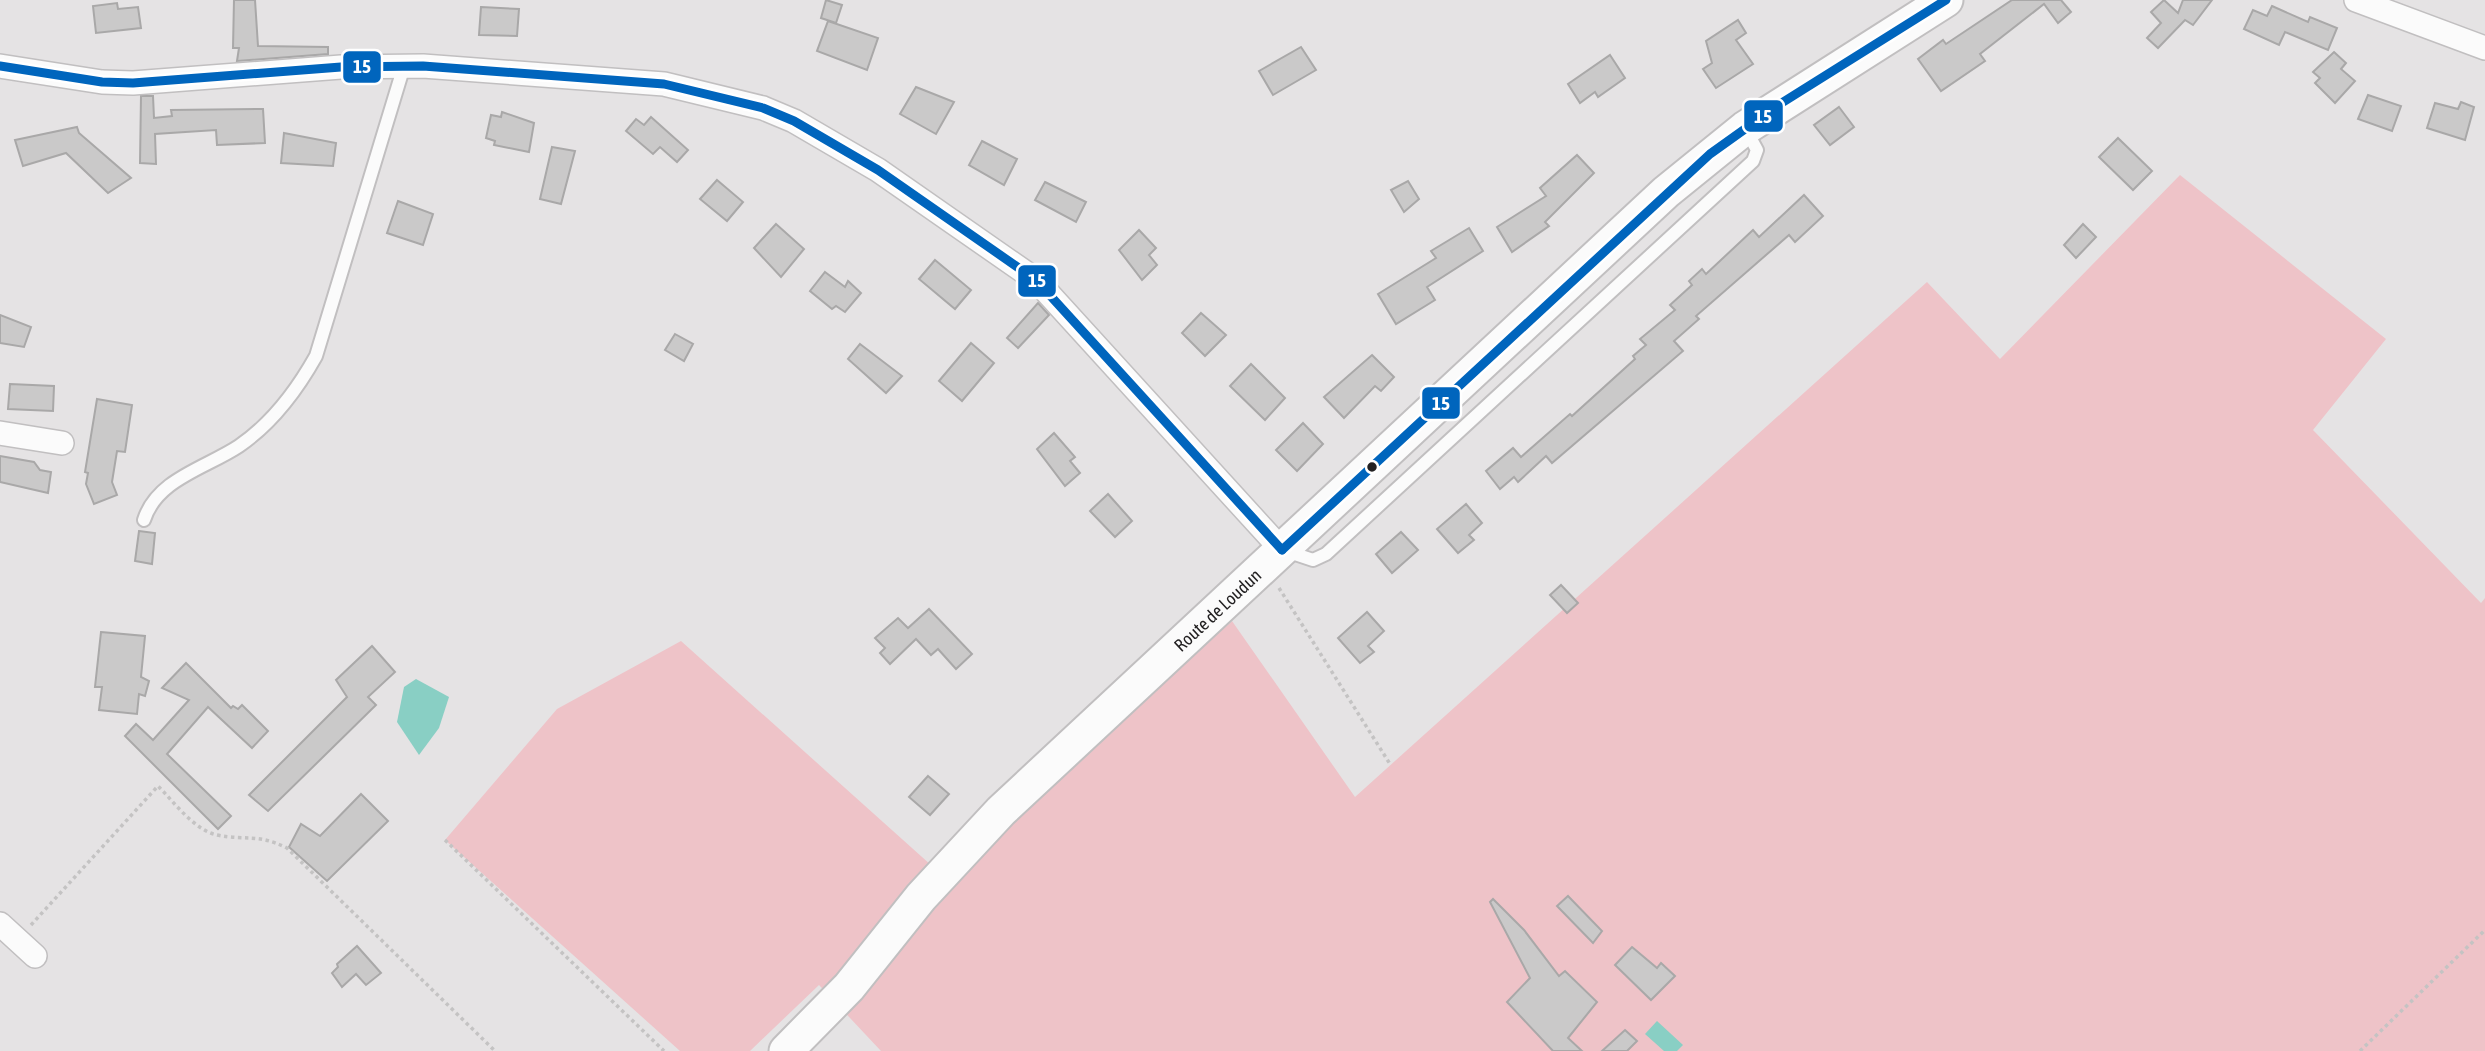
<svg xmlns="http://www.w3.org/2000/svg" width="2485" height="1051" font-family="'Asap Condensed',sans-serif">
  <rect width="100%" height="100%" fill="#e5e3e4"/>
  <path fill="#eec3c8" d="M2180 175 2386 339 2313 430 2481 603 2485 598V1051H881L819 985 750 1051H680L445 840 557 709 681 641 941 874 1232 621 1355 797 1927 282 2000 359Z"/>
  <g fill="#89cfc4">
    <path d="M416 679 449 697 439 728 419 755 397 722 404 687Z"/>
    <path d="M1657 1021 1683 1045 1677 1051H1664L1645 1034Z"/>
  </g>
  <g fill="#cac9c9" stroke="#a9a8a8" stroke-width="2">
    <path d="M234 0H255L258 46 328 47V54L237 61 239 48H233Z"/>
    <path d="M826 0 842 5 836 23 821 18Z"/>
    <path d="M2012 0H2061L2071 12 2058 23 2044 4 1980 54 1985 61 1941 91 1918 59 1943 40 1946 44Z"/>
    <path d="M2164 0 2178 13 2183 0H2212L2193 25 2185 20 2158 48 2147 38 2161 23 2151 12Z"/>
    <path d="M117 3 118 9 138 7 141 28 96 33 93 6Z"/>
    <path d="M2272 6 2308 22 2310 17 2337 28 2328 50 2285 32 2279 45 2244 29 2253 10 2267 16Z"/>
    <path d="M481 7 519 9 517 36 479 35Z"/>
    <path d="M1738 20 1746 33 1736 40 1753 64 1716 88 1703 69 1712 63 1706 41Z"/>
    <path d="M828 21 878 38 867 70 817 51Z"/>
    <path d="M1301 47 1316 70 1273 95 1259 71Z"/>
    <path d="M2334 52 2346 63 2341 69 2355 81 2335 103 2315 83 2320 78 2313 72Z"/>
    <path d="M1610 55 1625 78 1598 97 1595 92 1580 103 1568 84Z"/>
    <path d="M916 87 954 102 936 134 900 114Z"/>
    <path d="M2368 95 2401 106 2392 131 2358 119Z"/>
    <path d="M141 96H153L154 118 172 116 171 110 263 109 265 143 217 145 216 130 155 134 156 164 140 163Z"/>
    <path d="M2461 102 2474 107 2465 140 2427 128 2435 103 2458 109Z"/>
    <path d="M1839 107 1854 127 1830 145 1814 125Z"/>
    <path d="M502 112 534 123 529 152 494 145 495 141 486 138 491 115 501 117Z"/>
    <path d="M651 117 688 150 677 162 660 147 653 154 626 131 636 119 644 125Z"/>
    <path d="M77 127 79 133 131 178 108 193 66 153 23 166 15 140Z"/>
    <path d="M284 133 336 143 333 166 281 163Z"/>
    <path d="M2118 138 2152 171 2133 190 2099 157Z"/>
    <path d="M982 141 1017 159 1004 185 969 165Z"/>
    <path d="M552 147 575 151 561 204 540 199Z"/>
    <path d="M1577 155 1594 173 1545 222 1549 226 1512 252 1497 227 1546 196 1540 188Z"/>
    <path d="M717 180 743 202 727 221 700 199Z"/>
    <path d="M1408 181 1419 199 1404 212 1391 190Z"/>
    <path d="M1045 182 1086 202 1076 222 1035 200Z"/>
    <path d="M1804 195 1823 216 1795 242 1789 235 1696 316 1699 319 1674 341 1683 351 1552 463 1546 456 1518 482 1514 477 1500 489 1486 471 1513 448 1521 457 1570 414 1572 416 1635 359 1633 356 1646 345 1640 339 1675 310 1670 305 1692 285 1689 281 1702 269 1706 274 1753 230 1759 237Z"/>
    <path d="M398 201 433 214 423 245 387 233Z"/>
    <path d="M776 224 804 249 781 277 754 248Z"/>
    <path d="M2083 224 2096 237 2076 258 2064 245Z"/>
    <path d="M1469 228 1483 251 1427 287 1435 300 1396 324 1378 294 1436 258 1431 251Z"/>
    <path d="M1139 230 1156 248 1149 255 1157 265 1142 280 1119 250Z"/>
    <path d="M935 260 971 290 955 309 919 279Z"/>
    <path d="M825 272 845 287 848 281 861 293 845 312 836 306 832 309 810 291Z"/>
    <path d="M1038 303 1049 315 1018 348 1007 338Z"/>
    <path d="M1201 313 1226 335 1205 356 1182 333Z"/>
    <path d="M0 315 31 327 24 347 0 343Z"/>
    <path d="M675 334 693 344 684 361 665 350Z"/>
    <path d="M971 343 994 363 962 401 939 381Z"/>
    <path d="M860 344 902 376 886 393 848 359Z"/>
    <path d="M1372 355 1394 377 1381 391 1375 386 1344 418 1324 397Z"/>
    <path d="M1251 364 1285 398 1265 420 1230 386Z"/>
    <path d="M10 384 54 386 53 411 8 409Z"/>
    <path d="M97 399 132 405 125 452 117 451 112 482 117 495 94 504 86 484 88 473 85 472Z"/>
    <path d="M1303 423 1323 444 1297 471 1276 450Z"/>
    <path d="M1054 433 1075 457 1070 461 1080 473 1065 486 1037 449Z"/>
    <path d="M0 456 34 462 40 470 51 472 48 493 0 482Z"/>
    <path d="M1108 494 1132 521 1115 537 1090 511Z"/>
    <path d="M1466 504 1482 523 1469 535 1474 540 1458 553 1437 529Z"/>
    <path d="M139 531 155 533 152 564 135 561Z"/>
    <path d="M1401 532 1418 550 1392 573 1376 554Z"/>
    <path d="M1561 585 1578 603 1567 613 1550 595Z"/>
    <path d="M929 609 972 654 956 669 938 649 931 655 916 639 890 664 880 653 885 648 875 638 898 618 908 628Z"/>
    <path d="M1367 612 1384 631 1368 646 1374 652 1360 663 1338 638Z"/>
    <path d="M101 632 145 636 141 677 149 681 145 696 139 694 137 714 99 710 102 687H95Z"/>
    <path d="M372 646 395 672 368 697 376 705 268 811 249 795 347 697 336 680Z"/>
    <path d="M186 663 231 708 233 706 238 709 242 705 268 731 252 748 208 707 167 754 231 816 218 829 125 736 136 724 153 740 189 700 162 688Z"/>
    <path d="M928 776 949 794 930 815 909 797Z"/>
    <path d="M361 794 388 821 327 881 289 847 301 824 320 836Z"/>
    <path d="M1568 896 1602 931 1593 943 1557 906Z"/>
    <path d="M1493 899 1524 930 1559 976 1565 971 1597 1002 1568 1038 1582 1051H1553L1507 1002 1530 978 1490 902Z"/>
    <path d="M357 946 381 973 366 985 356 974 342 987 332 973 338 967 337 964Z"/>
    <path d="M1632 947 1657 968 1661 963 1675 976 1651 1000 1615 965Z"/>
    <path d="M1625 1030 1637 1041 1627 1051H1602Z"/>
  </g>
  <g fill="none" stroke-linecap="round" stroke-linejoin="round">
    <g stroke="#c1bfc0" stroke-width="16">
      <g id="service">
        <path d="M144 520C157 479 206 468 239 446 271 424 297 390 316 356L404 66"/>
        <path d="M1286 551 1313 560 1326 554 1753 161 1757 150 1745 128"/>
      </g>
    </g>
    <g stroke="#c1bfc0" stroke-width="26">
      <g id="minor">
        <path d="M2356 0 2485 48"/>
        <path d="M0 66 102 82 133 83 341 67 423 66 664 84 763 108 794 121 878 170 1036 280 1282 550"/>
        <path d="M0 433 62 443"/>
        <path d="M0 924 35 956"/>
      </g>
    </g>
    <g stroke="#c1bfc0" stroke-width="37">
      <g id="secondary">
        <path id="s1" d="M786 1051 849 987 921 897 1001 811 1666 192 1745 128 1946 0"/>
      </g>
    </g>
    <g stroke="#c4c3c3" stroke-width="3.5" stroke-dasharray="3.5 3.5" stroke-linecap="butt">
      <path d="M1279 588 1390 764"/>
      <path d="M445 840 664 1051"/>
      <path d="M31 925 158 786C174 802 194 830 217 835 246 841 257 833 287 848L495 1051"/>
      <path d="M2360 1051 2485 930"/>
    </g>
    <use href="#service" stroke="#fbfbfb" stroke-width="12"/>
    <use href="#minor" stroke="#fbfbfb" stroke-width="23"/>
    <use href="#secondary" stroke="#fbfbfb" stroke-width="33"/>
    <g stroke="#fff" stroke-width="14">
      <g id="bus-1">
        <path d="M0 66 102 82 133 83 341 67 423 66 664 84 763 108 794 121 878 170 1036 280 1282 550"/>
        <path d="M1282 550 1710 154 1780 104 1946 0"/>
      </g>
    </g>
    <use href="#bus-1" stroke="#0065bd" stroke-width="9"/>
  </g>
  <circle fill="#232122" stroke="#fff" stroke-width="2.5" cx="1372" cy="467" r="6"/>
  <g text-anchor="middle" dominant-baseline="central" stroke-width="5" stroke-linejoin="round" paint-order="stroke">
    <g font-size="18" fill="#232122" stroke="#fff">
      <text stroke="none"><textPath href="#s1" startOffset="618">Route de Loudun</textPath></text>
    </g>
  </g>
  <g stroke="#fff" stroke-width="2.5">
    <rect x="342" y="50" width="40" height="34" rx="7" fill="#0065bd"/>
    <rect x="1743" y="99" width="41" height="34" rx="7" fill="#0065bd"/>
    <rect x="1017" y="264" width="40" height="34" rx="7" fill="#0065bd"/>
    <rect x="1421" y="386" width="40" height="34" rx="7" fill="#0065bd"/>
  </g>
  <g font-size="19" text-anchor="middle" font-weight="bold" fill="#fff">
    <text x="362" y="73">15</text>
    <text x="1763" y="123">15</text>
    <text x="1037" y="287">15</text>
    <text x="1441" y="410">15</text>
  </g>
</svg>
